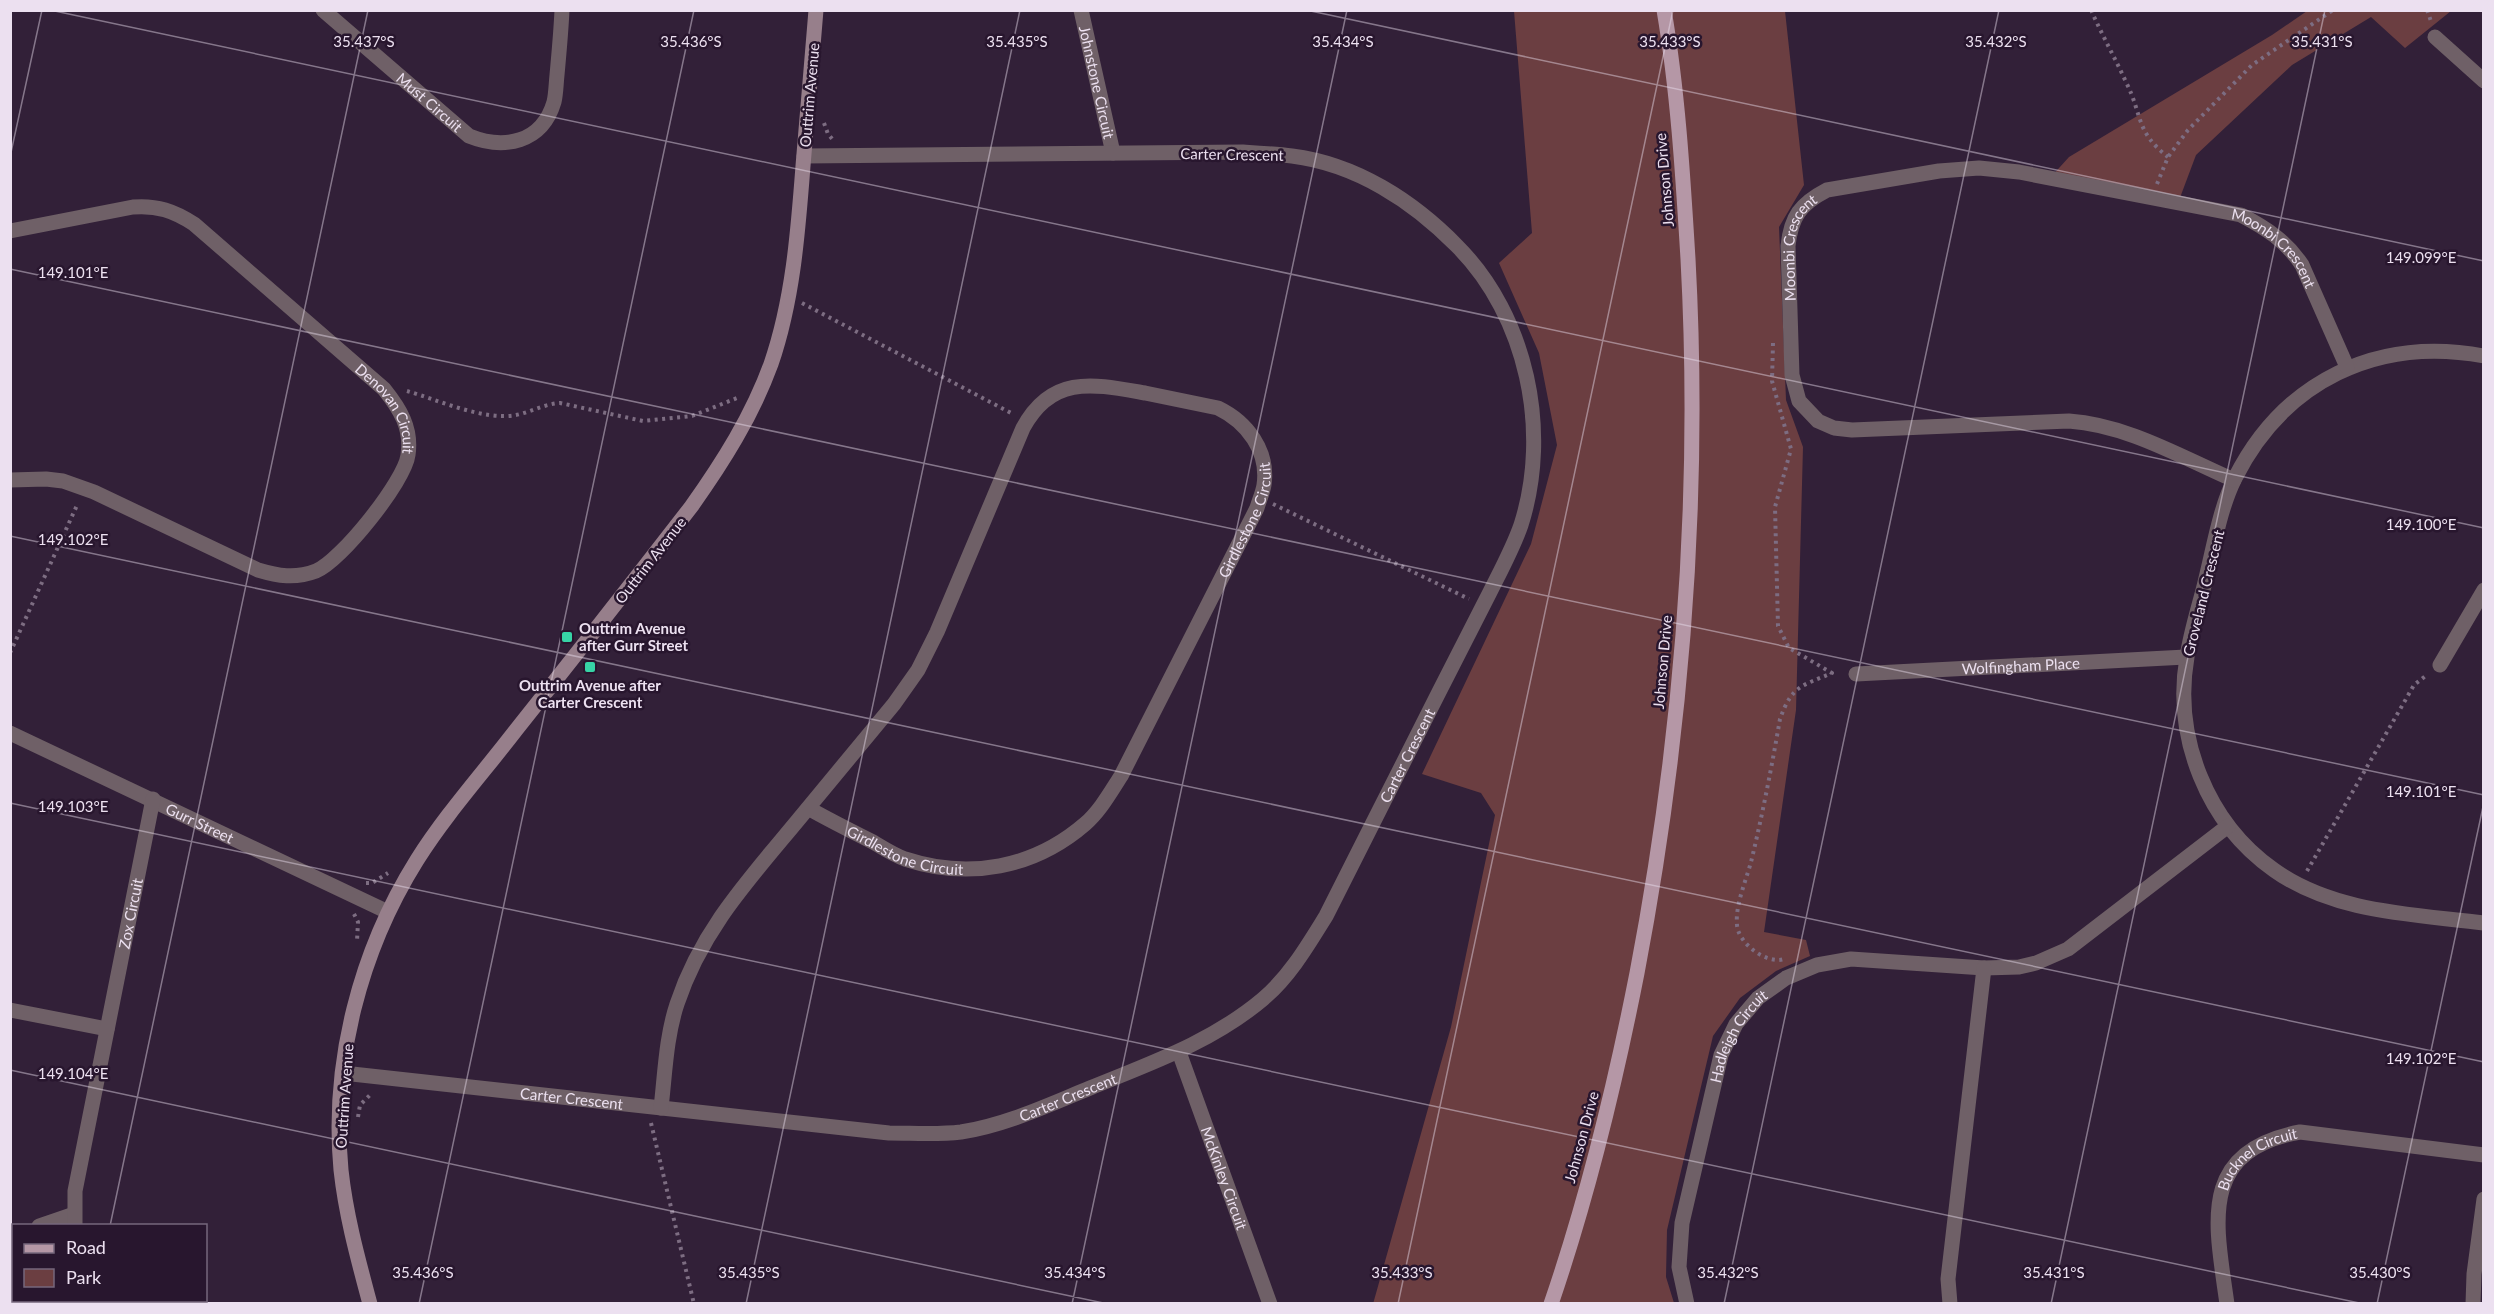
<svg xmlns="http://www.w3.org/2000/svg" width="2494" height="1314" font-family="Lato,sans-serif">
  <rect width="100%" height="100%" fill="#322038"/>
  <g fill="#6b3e41">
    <path d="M1514 11H1785L1804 185 1779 227 1786 400 1803 447 1796 710 1764 932 1806 940 1810 956 1776 971 1740 998 1713 1036 1667 1230 1666 1277 1674 1303 1373 1304 1451 1027 1495 815 1481 793 1422 774 1531 544 1557 445 1539 353 1499 263 1532 233Z"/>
    <path d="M2307 11H2451L2405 48 2371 17 2292 65 2196 155 2178 203 2050 178 2069 157 2272 35Z"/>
  </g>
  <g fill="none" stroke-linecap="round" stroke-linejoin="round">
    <g stroke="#7d6d82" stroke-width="4" stroke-dasharray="3 4.5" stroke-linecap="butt">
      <path d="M2091 10C2102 35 2115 58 2126 82 2143 116 2135 131 2168 157"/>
      <path d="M2427 10 2432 24"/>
      <path d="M824 123 828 134 833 140"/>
      <path d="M2157 184 2168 157 2188 130 2252 65 2333 10"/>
      <path d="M802 303 1013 414"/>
      <path d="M1773 343 1772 381 1791 449 1775 507 1778 626 1789 648 1832 673C1802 686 1792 685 1780 719 1772 765 1763 812 1752 858 1747 879 1735 904 1737 925 1738 943 1767 965 1784 959"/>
      <path d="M407 391C438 400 484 421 516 415 531 412 544 404 560 403L643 421 692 416 737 398"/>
      <path d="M1273 504 1469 599"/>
      <path d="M10 653 78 503"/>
      <path d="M2307 871 2414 685 2428 674"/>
      <path d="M366 883H372L388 873"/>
      <path d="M354 914 358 922 357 941"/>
      <path d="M358 1117 360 1105 371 1094"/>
      <path d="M651 1123 694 1304"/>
    </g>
    <g stroke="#6f6067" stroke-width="15">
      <path id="s1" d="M323 10 469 136C504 150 542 143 554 102 556 94 556 84 557 75 559 53 561 32 562 10"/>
      <path id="s2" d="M1081 10 1113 153"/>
      <path d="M2435 37 2484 81"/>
      <path id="s3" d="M10 231 133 207C157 205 174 211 194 224L384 389C400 409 412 428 408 455 405 481 340 562 316 571 295 579 278 576 258 570L94 492 63 481 46 479 10 480"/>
      <path d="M2484 356C2377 336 2284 381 2235 478 2220 508 2214 546 2206 578 2200 604 2191 630 2187 657 2173 737 2207 823 2274 870 2334 913 2413 914 2484 923"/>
      <path id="s4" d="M2234 480C2181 457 2127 425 2069 421L1852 430 1834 428 1818 421 1799 401 1792 375 1788 246C1791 217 1800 204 1827 190L1939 171 1979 168 2019 172 2241 215C2266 228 2286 241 2302 265L2347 367"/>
      <path d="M2440 665 2484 590"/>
      <path id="s5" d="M1856 674 2186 657"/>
      <path id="s6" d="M10 733 388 912"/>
      <path d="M10 1010 107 1029"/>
      <path id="s7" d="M1179 1052 1270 1304"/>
      <path id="s8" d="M343 1073 889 1133C913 1133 937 1135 961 1132 1006 1125 1048 1105 1090 1088 1151 1063 1212 1042 1263 999 1290 976 1308 945 1326 916 1364 841 1401 767 1439 692 1456 659 1473 625 1490 592 1501 570 1513 548 1521 525 1551 431 1527 316 1457 246 1413 201 1356 164 1292 156 1276 154 1259 153 1243 152L804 156"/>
      <path id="s9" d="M661 1108C665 1074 666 1037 677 1004 703 925 756 872 808 808 829 820 851 831 873 842 883 848 894 855 905 859 969 880 1034 868 1085 824 1100 811 1110 793 1121 776L1257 508C1259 501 1263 492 1264 485 1269 451 1247 422 1218 408 1193 403 1169 398 1145 393 1094 384 1052 374 1023 428L937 632 918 670 894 704 808 808"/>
      <path d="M39 1226 74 1214"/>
      <path id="s10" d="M75 1226V1191L153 799"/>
      <path d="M10 1235 14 1234"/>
      <path d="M90 1300 91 1304"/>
      <path id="s11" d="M1687 1304 1679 1267 1682 1223 1721 1055 1736 1024 1758 998 1786 978 1817 965 1851 959 1984 968 2019 967 2036 963 2068 949 2228 826"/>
      <path d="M1950 1304 1948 1279 1984 968"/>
      <path id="s12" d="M2227 1304C2216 1224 2197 1151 2300 1132L2484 1155"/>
      <path d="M2473 1304 2474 1274 2484 1199"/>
    </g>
    <path stroke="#977f8b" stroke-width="15" d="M370 1304C358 1259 346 1216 341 1170 331 1063 360 951 417 860 446 814 483 773 516 730 575 656 633 582 691 507 723 462 752 416 771 364 793 300 798 232 803 166 807 114 812 62 816 10"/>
    <path stroke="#b597a6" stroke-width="15" d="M1551 1304C1588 1196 1615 1085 1637 973 1682 738 1701 498 1688 259 1683 177 1678 92 1664 10"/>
  </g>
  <path fill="none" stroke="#ece0f0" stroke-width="1.5" stroke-opacity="0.45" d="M50 10 2484 528M1306 10 2484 261M10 157 42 10M10 269 2484 795M10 536 2484 1062M10 803 2364 1304M10 1070 1108 1304M110 1226 368 10M93 1304 94 1300M419 1304 694 10M746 1304 1020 10M1072 1304 1347 10M1398 1304 1673 10M1724 1304 1999 10M2051 1304 2325 10M2377 1304 2484 802"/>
  <g fill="#37d4a6" stroke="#28162e" stroke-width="2">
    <rect x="561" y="631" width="12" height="12" rx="3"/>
    <rect x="584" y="661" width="12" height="12" rx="3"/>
  </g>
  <g text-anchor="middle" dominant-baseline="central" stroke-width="5" stroke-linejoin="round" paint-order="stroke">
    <g font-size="15" fill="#ece0f0" stroke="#28162e">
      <text stroke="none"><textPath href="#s2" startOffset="74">Johnstone Circuit</textPath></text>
      <text transform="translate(809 95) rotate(-85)">Outtrim Avenue</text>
      <text stroke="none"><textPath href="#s1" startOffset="141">Must Circuit</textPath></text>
      <text transform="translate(1232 154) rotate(1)">Carter Crescent</text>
      <text transform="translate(1664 180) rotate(-95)">Johnson Drive</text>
      <text stroke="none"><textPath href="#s4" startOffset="614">Moonbi Crescent</textPath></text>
      <text stroke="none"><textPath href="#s4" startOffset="1152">Moonbi Crescent</textPath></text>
      <text stroke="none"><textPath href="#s3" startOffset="460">Denovan Circuit</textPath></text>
      <text stroke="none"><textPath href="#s9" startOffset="990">Girdlestone Circuit</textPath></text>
      <text transform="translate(650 560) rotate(-52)">Outtrim Avenue</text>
      <text transform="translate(2203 593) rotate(-76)">Groveland Crescent</text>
      <text transform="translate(1662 662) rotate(-85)">Johnson Drive</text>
      <text stroke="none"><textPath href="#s5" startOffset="165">Wolfingham Place</textPath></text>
      <text stroke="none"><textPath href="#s8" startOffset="1238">Carter Crescent</textPath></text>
      <text stroke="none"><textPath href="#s6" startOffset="210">Gurr Street</textPath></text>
      <text stroke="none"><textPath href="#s9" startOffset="450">Girdlestone Circuit</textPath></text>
      <text stroke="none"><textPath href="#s10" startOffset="318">Zox Circuit</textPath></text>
      <text stroke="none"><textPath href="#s11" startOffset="279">Hadleigh Circuit</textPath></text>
      <text transform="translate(344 1096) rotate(-86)">Outtrim Avenue</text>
      <text stroke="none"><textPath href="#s8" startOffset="734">Carter Crescent</textPath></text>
      <text stroke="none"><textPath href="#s8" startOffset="230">Carter Crescent</textPath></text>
      <text transform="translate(1581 1137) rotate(-75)">Johnson Drive</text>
      <text stroke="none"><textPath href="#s12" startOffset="165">Bucknel Circuit</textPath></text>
      <text stroke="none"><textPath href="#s7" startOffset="134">McKinley Circuit</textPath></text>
    </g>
    <g font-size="15" font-weight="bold" fill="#ece0f0" stroke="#28162e" text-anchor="start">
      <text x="579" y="628">Outtrim Avenue<tspan x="579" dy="17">after Gurr Street</tspan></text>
      <text x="590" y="685" text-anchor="middle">Outtrim Avenue after<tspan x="590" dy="17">Carter Crescent</tspan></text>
    </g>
  </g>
  <g font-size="15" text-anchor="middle" fill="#ece0f0" stroke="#28162e" stroke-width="5" stroke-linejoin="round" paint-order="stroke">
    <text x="364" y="47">35.437°S</text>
    <text x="691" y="47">35.436°S</text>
    <text x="1017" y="47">35.435°S</text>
    <text x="1343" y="47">35.434°S</text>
    <text x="1670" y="47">35.433°S</text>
    <text x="1996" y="47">35.432°S</text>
    <text x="2322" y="47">35.431°S</text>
    <text x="2421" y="263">149.099°E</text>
    <text x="73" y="278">149.101°E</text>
    <text x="2421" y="530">149.100°E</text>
    <text x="73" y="545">149.102°E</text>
    <text x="2421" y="797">149.101°E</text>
    <text x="73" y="812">149.103°E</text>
    <text x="2421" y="1064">149.102°E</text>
    <text x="73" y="1079">149.104°E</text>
    <text x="423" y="1278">35.436°S</text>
    <text x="749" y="1278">35.435°S</text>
    <text x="1075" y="1278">35.434°S</text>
    <text x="1402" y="1278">35.433°S</text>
    <text x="1728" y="1278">35.432°S</text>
    <text x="2054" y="1278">35.431°S</text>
    <text x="2380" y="1278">35.430°S</text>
  </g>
  <rect width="2494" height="1314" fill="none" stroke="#ece0f0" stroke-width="24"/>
  <rect x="12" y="1224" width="195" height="78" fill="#28162e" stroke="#76677c" stroke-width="1.5"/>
  <rect x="24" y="1244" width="30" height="9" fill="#b597a6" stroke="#76677c" stroke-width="1.5"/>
  <text x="66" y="1254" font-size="18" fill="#ece0f0">Road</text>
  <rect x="24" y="1269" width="30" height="18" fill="#6b3e41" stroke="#76677c" stroke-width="1.5"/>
  <text x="66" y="1284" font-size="18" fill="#ece0f0">Park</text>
</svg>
